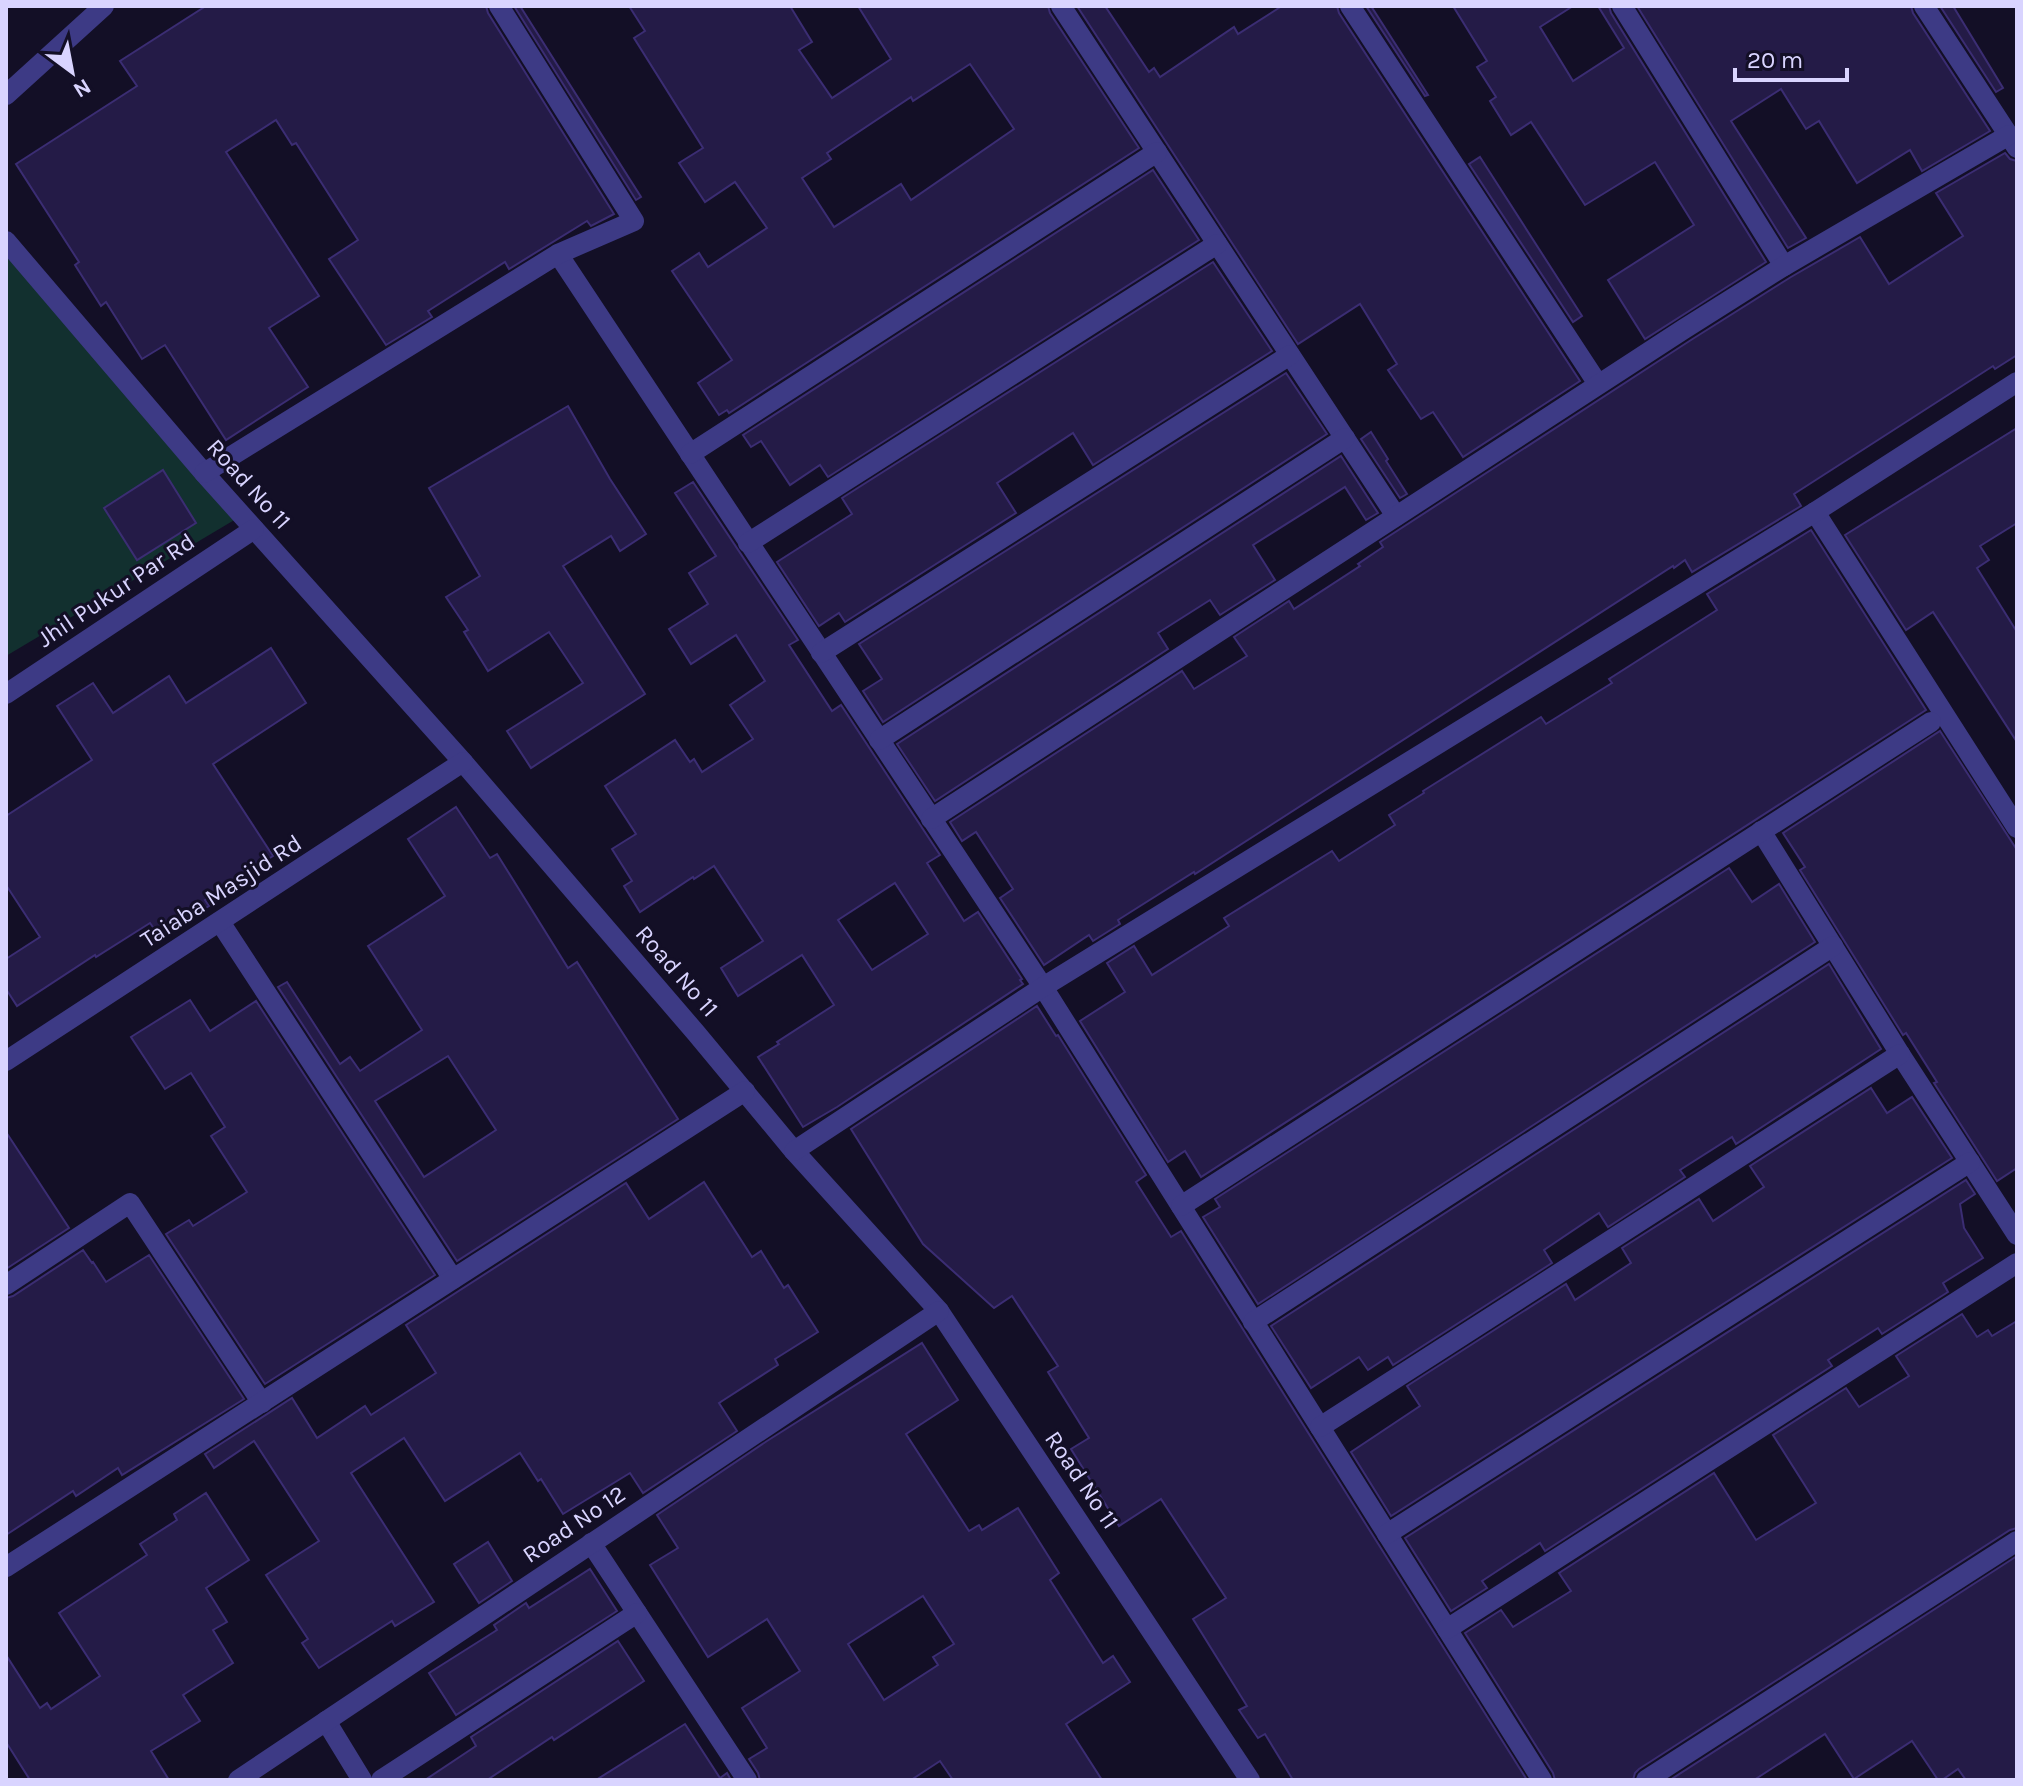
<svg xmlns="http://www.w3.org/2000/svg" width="2023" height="1786" font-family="Karla,sans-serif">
  <rect width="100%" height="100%" fill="#130f26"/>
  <path fill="#12302f" d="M6 253 241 516 6 656Z"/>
  <g fill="#241b47" stroke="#3b2d73" stroke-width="2" fill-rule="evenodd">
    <path d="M206 6H486L488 13 614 214 591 226 587 221 509 269 505 262 428 311 432 317 386 345 329 259 358 240 296 143 292 145 276 120 226 152 319 296 269 328 308 387 226 440 165 345 142 359 106 302 101 306 75 265 79 262 16 164 137 86 120 61Z"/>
    <path d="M514 6H520L641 197 636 200Z"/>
    <path d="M629 6H790L812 42 799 50 832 98 891 59 858 6H1048L1050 13 1139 148 729 413 727 410 719 415 698 383 732 360 672 271 699 253 708 267 767 228 735 182 705 202 679 163 703 148 634 38 645 31ZM970 64 1014 129 911 200 901 184 834 227 802 178 831 159 827 153 911 97 913 101Z"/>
    <path d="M1077 6H1105L1149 72 1154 68 1160 77 1234 27 1238 34 1282 6H1337L1339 13 1580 381 1463 457 1433 412 1421 419 1388 370 1397 364 1360 304 1298 344Z"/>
    <path d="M1366 6H1371L1428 95 1425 96Z"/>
    <path d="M1453 6H1573L1540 27 1573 81 1624 48 1598 6H1609L1611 13 1766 262 1645 339 1608 280 1694 225 1655 162 1585 205 1531 122 1511 135 1490 101 1496 97 1477 67 1487 61Z"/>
    <path d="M1637 6H1911L1913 13 1990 131 1922 171 1910 150 1857 183 1819 121 1806 129 1781 89 1731 121 1806 238 1788 248Z"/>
    <path d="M1940 6H1953L2003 88 1996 92Z"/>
    <path d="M2005 153 2010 159 2017 161V355L1995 369 1993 366 1794 494 1801 506 1692 572 1685 560 1674 568 1673 566 1195 874 1194 872 1118 920 1120 924 1093 941 1089 935 1044 965 1000 898 1013 889 976 832 962 841 950 822 1182 671 1194 689 1247 656 1234 637 1289 601 1294 609 1360 566 1358 564 1383 547 1380 542 1691 340 1791 277 1860 237 1889 284 1963 236 1936 193Z"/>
    <path d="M1480 157 1582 316 1573 322 1469 164Z"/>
    <path d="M1153 170 1199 240 828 477 820 465 790 485 761 441 751 447 743 435Z"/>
    <path d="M1213 262 1272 351 1093 465 1073 433 997 483 1016 513 845 622 839 613 819 626 777 562 852 514 842 498Z"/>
    <path d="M1286 373 1327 434 883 722 863 691 882 679 859 644Z"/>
    <path d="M568 406 610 479 646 534 620 551 611 536 563 566 645 694 531 768 507 731 583 683 549 632 488 671 464 632 468 630 446 597 480 576 429 488Z"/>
    <path d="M2017 428V523L1980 546 1989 560 1977 568 2017 632V742L1933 612 1906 630 1845 535Z"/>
    <path d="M1371 432 1388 459 1386 461 1407 494 1400 498 1361 439Z"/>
    <path d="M1341 456 1378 513 1366 520 1345 487 1253 545 1275 580 1220 615 1210 600 1158 633 1168 649 935 801 897 744Z"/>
    <path d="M163 470 196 523 137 560 104 508Z"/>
    <path d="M693 482 798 640 789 645 832 711 841 705 940 855 927 863 964 921 978 912 1022 979 1020 980 1023 984 837 1107 803 1127 758 1057 779 1044 777 1042 834 1005 802 955 738 996 721 968 763 941 714 866 694 879 693 877 640 912 624 886 632 881 612 849 636 834 605 786 675 740 690 762 694 759 702 772 753 739 730 705 765 681 736 635 691 664 669 629 708 604 689 573 716 556 675 493ZM895 883 928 934 872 970 838 920Z"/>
    <path d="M1811 530 1926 710 1201 1177 1185 1151 1168 1162 1080 1021 1125 992 1107 963 1134 946 1152 975 1229 926 1224 918 1332 851 1339 861 1395 825 1389 815 1424 793 1423 791 1541 717 1546 724 1612 683 1609 679 1717 610 1707 594Z"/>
    <path d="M271 648 306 703 213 764 273 856 205 900 209 906 160 937 150 923 96 957 95 955 17 1006 6 989V959L40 937 6 885V816L92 760 57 706 93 683 113 713 169 676 186 703Z"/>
    <path d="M1940 731 2017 850V1168L1997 1181 1934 1083 1937 1082 1906 1033 1903 1035 1800 870 1805 867 1783 833Z"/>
    <path d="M456 807 490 858 497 854 568 968 577 962 678 1119 457 1261 278 987 287 982 340 1064 350 1057 360 1071 422 1030 368 946 445 896 408 839ZM448 1056 496 1130 424 1177 375 1101Z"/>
    <path d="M1729 868 1752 902 1779 884 1815 942 1258 1304 1203 1217 1220 1207 1215 1199Z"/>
    <path d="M1829 964 1881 1049 1736 1144 1732 1137 1680 1170 1685 1177 1608 1227 1599 1213 1544 1250 1552 1263 1393 1365 1388 1357 1368 1370 1359 1357 1311 1388 1271 1326Z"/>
    <path d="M190 1000 210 1031 256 1001 435 1275 265 1384 166 1234 189 1220 193 1226 247 1192 211 1136 225 1127 191 1073 165 1089 131 1037Z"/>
    <path d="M1037 1006 1056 1036 1058 1035 1146 1175 1136 1182 1171 1237 1181 1231 1527 1780H1293L1265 1734 1258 1738 1239 1710 1247 1706 1193 1619 1226 1598 1161 1499 1119 1526 1071 1449 1089 1438 1048 1372 1058 1366 1012 1296 994 1308 923 1244 851 1129Z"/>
    <path d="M1871 1088 1887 1113 1912 1097 1952 1158 1391 1516 1351 1452 1420 1406 1407 1386 1566 1284 1575 1300 1631 1263 1622 1248 1699 1199 1713 1221 1764 1187 1750 1166Z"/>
    <path d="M6 1132 69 1228 6 1269Z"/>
    <path d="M1966 1180 1975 1194 1960 1204 1964 1228 1983 1258 1943 1283 1948 1292 1882 1334 1878 1328 1828 1360 1832 1366 1545 1551 1540 1543 1482 1581 1487 1588 1451 1611 1405 1538Z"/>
    <path d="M704 1182 752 1257 761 1251 784 1288 788 1285 818 1332 775 1359 778 1365 719 1403 737 1431 643 1493 630 1473 563 1514 541 1479 538 1481 520 1453 445 1501 404 1438 351 1473 434 1602 395 1626 392 1621 319 1668 302 1643 308 1639 266 1575 319 1541 254 1441 214 1468 205 1454 292 1398 317 1438 365 1406 371 1415 436 1373 406 1325 626 1183 649 1219Z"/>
    <path d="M83 1250 92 1263 93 1262 106 1282 149 1255 244 1399 122 1475 118 1468 76 1496 73 1491 6 1535V1298L13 1296Z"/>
    <path d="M1962 1314 1977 1337 1988 1330 1992 1336 2017 1321V1528L2010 1530 1639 1769 1635 1773 1633 1780H1555L1553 1773 1465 1633 1501 1610 1513 1627 1571 1591 1559 1573 1714 1473 1756 1540 1816 1503 1773 1435 1846 1388 1859 1407 1909 1376 1896 1356Z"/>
    <path d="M922 1343 958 1400 906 1434 969 1531 979 1525 982 1530 1018 1508 1059 1573 1050 1580 1103 1663 1113 1656 1130 1682 1066 1724 1102 1780H953L940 1761 911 1780H760L758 1773 749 1759 767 1748 742 1708 800 1671 767 1619 708 1657 650 1565 678 1548 657 1515 767 1441ZM923 1596 954 1644 933 1657 938 1665 884 1700 848 1644Z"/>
    <path d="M206 1493 249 1560 206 1588 227 1622 213 1630 233 1663 183 1695 200 1721 151 1751 169 1780H30L6 1742V1655L40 1708 47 1703 51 1709 100 1676 59 1613 147 1555 140 1544 177 1520 174 1514Z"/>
    <path d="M488 1542 512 1581 479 1603 454 1564Z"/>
    <path d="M2017 1556V1780H1966L1958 1769 1942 1780H1938L1912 1741 1854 1779 1825 1734 1754 1780H1670Z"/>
    <path d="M590 1569 617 1611 456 1715 429 1673 497 1630 494 1625 526 1603 529 1608Z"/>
    <path d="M618 1641 644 1681 554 1740 552 1737 487 1780H425L476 1746 471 1737Z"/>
    <path d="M685 1724 720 1778 727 1773 731 1780H596Z"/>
  </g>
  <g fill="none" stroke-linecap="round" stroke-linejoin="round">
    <g stroke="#3d3a85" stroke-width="20">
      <path d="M1061 6 1396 516"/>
      <path d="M1350 6 1598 384"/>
      <path d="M1622 6 1784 266"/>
      <path d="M1924 6 2017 148"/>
      <path d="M6 95 104 6"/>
      <path d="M6 241 204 473 463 762 696 1033 794 1151 939 1311 1250 1780"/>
      <path d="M558 254 1043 987 1542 1780"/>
      <path d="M690 454 1157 152"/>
      <path d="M204 473 558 254 634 221 499 6"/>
      <path d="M1815 512 2017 828"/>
      <path d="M748 543 1217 244"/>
      <path d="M821 653 1290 355"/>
      <path d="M6 694 254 529"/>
      <path d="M879 740 1345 438"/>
      <path d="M931 819 1684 329 1784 266 2009 135"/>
      <path d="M1761 831 1900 1054 2017 1235"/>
      <path d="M220 922 453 1279"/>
      <path d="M6 1061 463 762"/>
      <path d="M794 1151 1043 987 1815 512 2017 382"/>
      <path d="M1181 1206 1931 722"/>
      <path d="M6 1285 130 1203 262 1403"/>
      <path d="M1253 1322 1833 946"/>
      <path d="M1320 1427 1900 1054"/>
      <path d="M1387 1534 1970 1162"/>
      <path d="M591 1543 747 1780"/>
      <path d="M6 1567 745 1091"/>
      <path d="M1447 1629 2017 1263"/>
      <path d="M326 1721 362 1780"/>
      <path d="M238 1780 939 1311"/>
      <path d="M381 1780 637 1613"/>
      <path d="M1646 1780 2017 1541"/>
    </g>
  </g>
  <g text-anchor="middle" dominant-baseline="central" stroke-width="6" stroke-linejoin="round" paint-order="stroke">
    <g font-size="24" fill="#d9d4ff" stroke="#130f26">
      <text transform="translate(249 484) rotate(48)">Road No 11</text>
      <text transform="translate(116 590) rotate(-34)">Jhil Pukur Par Rd</text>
      <text transform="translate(221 891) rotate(-33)">Taiaba Masjid Rd</text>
      <text transform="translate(677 971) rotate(49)">Road No 11</text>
      <text transform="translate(1082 1480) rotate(56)">Road No 11</text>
      <text transform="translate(574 1524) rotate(-34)">Road No 12</text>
    </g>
  </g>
  <rect width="2023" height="1786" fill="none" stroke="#d9d4ff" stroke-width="16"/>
  <g transform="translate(72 72) rotate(148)" stroke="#130f26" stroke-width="6" paint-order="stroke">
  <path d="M0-6L14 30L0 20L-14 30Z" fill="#d9d4ff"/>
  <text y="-12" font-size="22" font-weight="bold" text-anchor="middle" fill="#d9d4ff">N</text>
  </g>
  <path d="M1735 68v12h112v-12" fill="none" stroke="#d9d4ff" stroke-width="4"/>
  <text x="1747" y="68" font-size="24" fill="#d9d4ff" stroke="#130f26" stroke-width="6" paint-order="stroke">20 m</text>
</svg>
